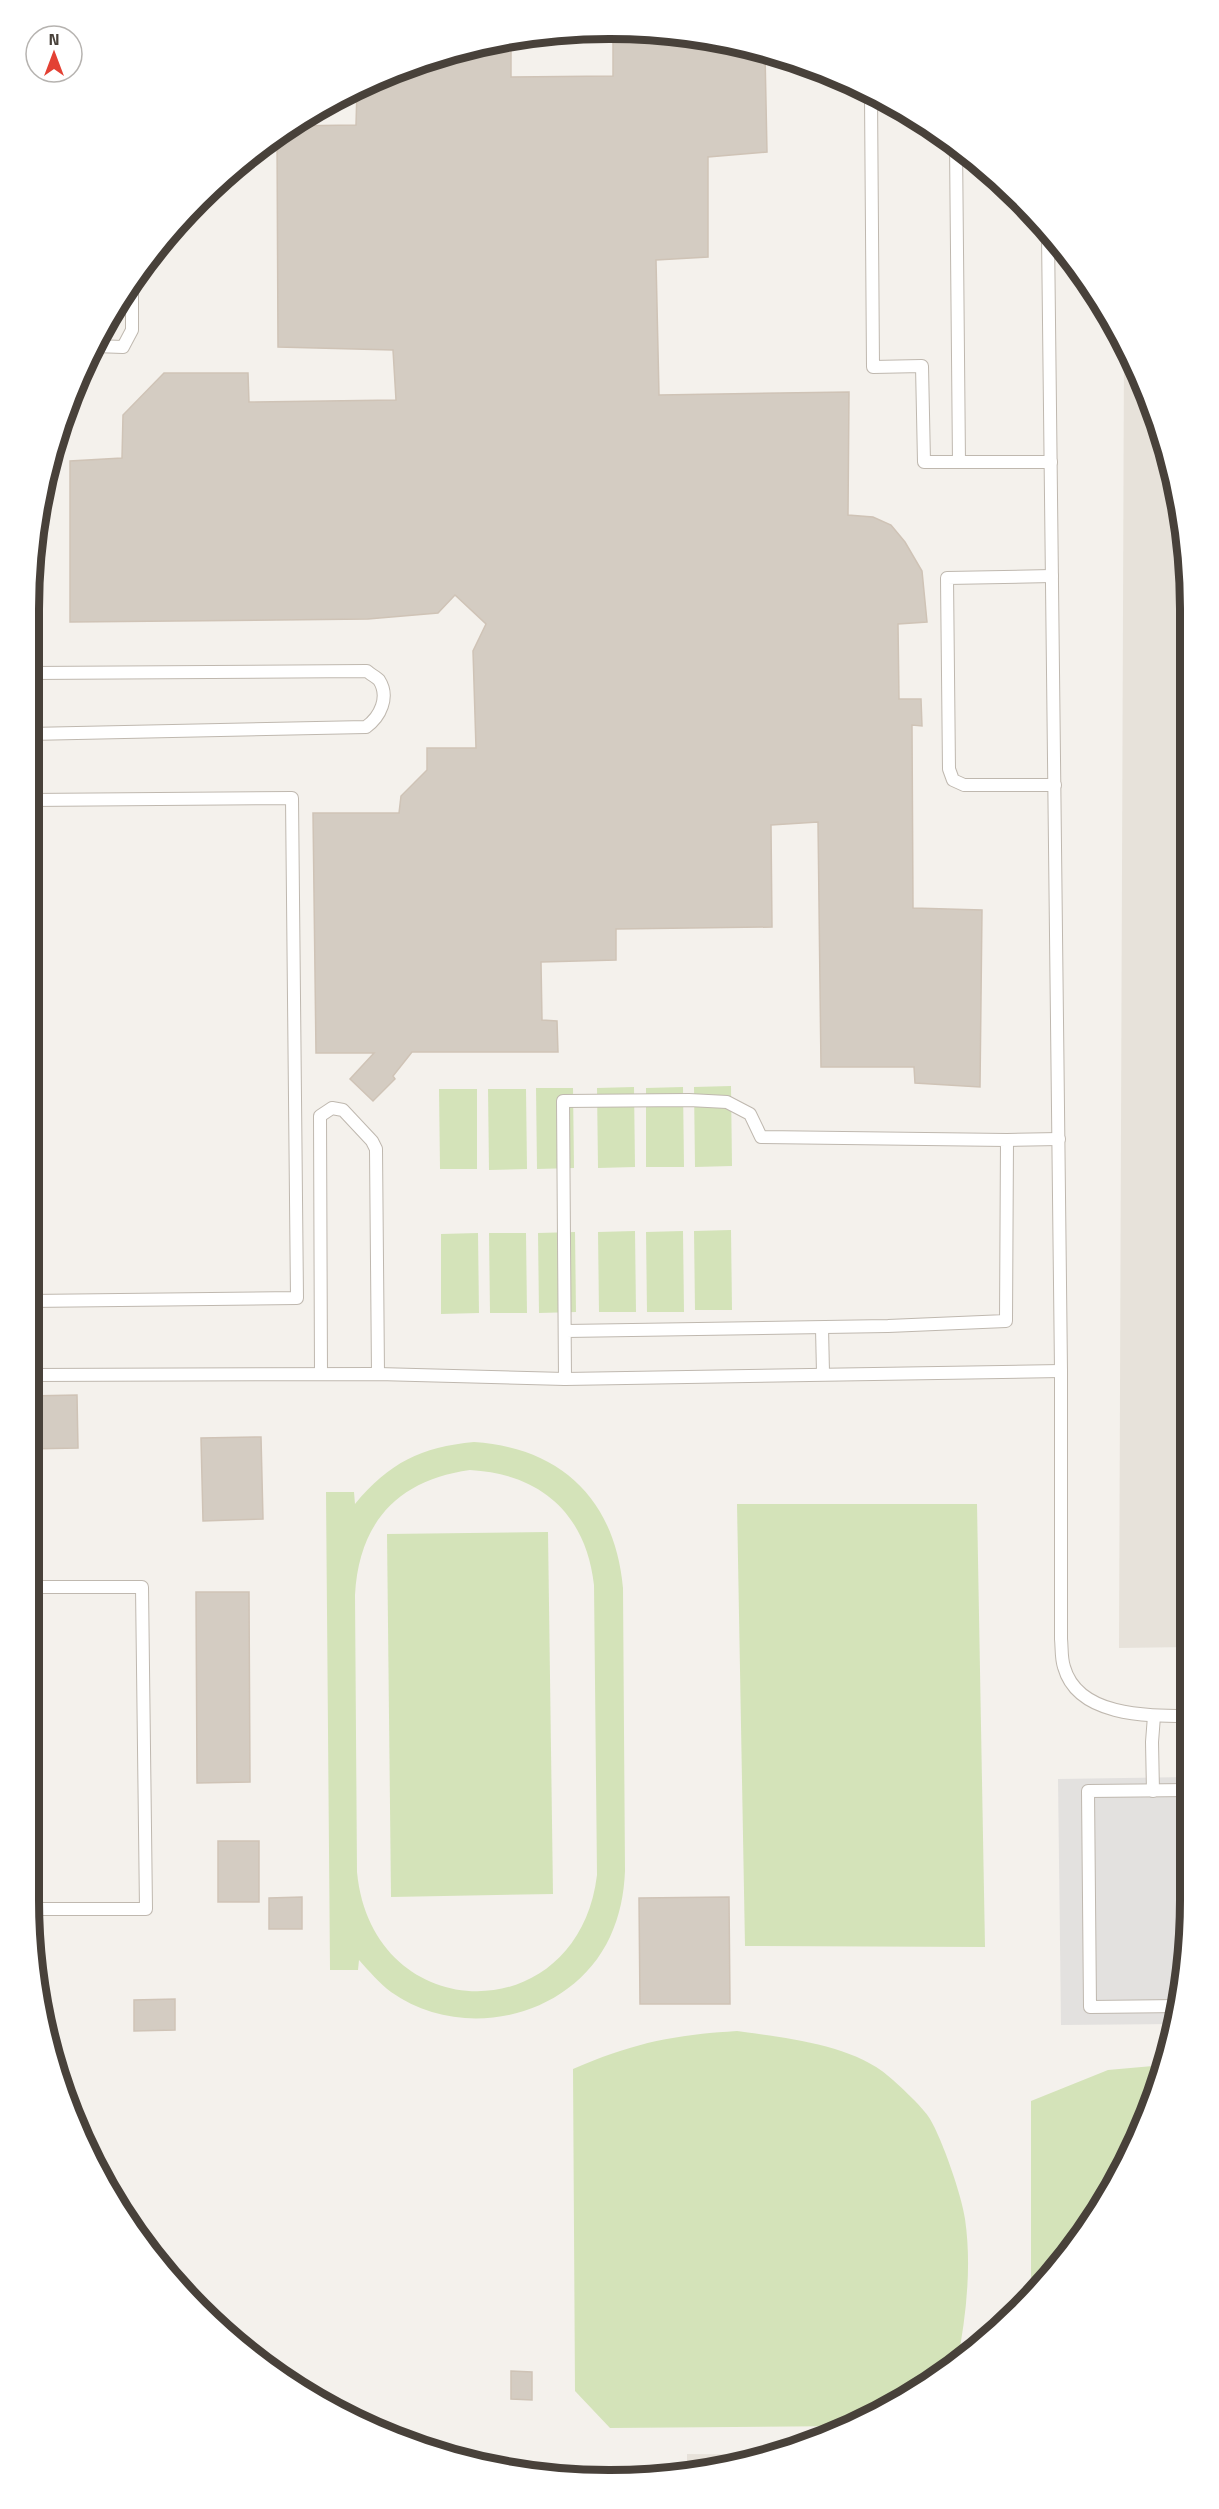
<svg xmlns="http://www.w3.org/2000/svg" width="1219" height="2509" font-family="'Titillium Web',sans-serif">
  <rect width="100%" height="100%" fill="#f4f1ec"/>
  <g fill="#e7e2da">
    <path d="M1124 349 1146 387 1185 533 1190 1647 1119 1648Z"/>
    <path d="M687 2454 776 2455 760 2461 687 2475Z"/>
  </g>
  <g fill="#d4e3b9" fill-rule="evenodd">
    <path d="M731 1086 732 1166 695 1167 694 1087Z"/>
    <path d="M634 1087 635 1167 598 1168 597 1088Z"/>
    <path d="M683 1087 684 1167H646V1088Z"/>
    <path d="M536 1088H573L574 1168 537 1169Z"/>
    <path d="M439 1089H477V1169H440Z"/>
    <path d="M488 1089H526L527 1169 489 1170Z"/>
    <path d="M731 1230 732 1310H695L694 1231Z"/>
    <path d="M635 1231 636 1312H599L598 1232Z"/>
    <path d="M683 1231 684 1312H647L646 1232Z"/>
    <path d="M575 1232 576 1312 539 1313 538 1233Z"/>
    <path d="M478 1233 479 1313 441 1314V1234Z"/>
    <path d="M489 1233H526L527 1313H490Z"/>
    <path d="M474 1442C562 1448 615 1500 623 1588L625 1871C624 1894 620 1915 610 1937 572 2018 463 2043 391 1992 379 1983 369 1971 359 1960L358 1970H330L326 1492H354L355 1504C389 1463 421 1447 474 1442ZM470 1470C541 1474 586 1514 594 1585L597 1875C578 2032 372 2029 357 1872L355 1595C359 1522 398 1480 470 1470Z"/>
    <path d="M737 1504H977L985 1947 745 1946Z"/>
    <path d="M548 1532 553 1894 391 1897 387 1534Z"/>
    <path d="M737 2031C781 2037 846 2044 882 2071 893 2079 924 2108 930 2119 942 2139 962 2196 965 2219 972 2267 966 2317 957 2364L867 2420 853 2426 610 2428 575 2391 573 2069C633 2043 673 2035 737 2031Z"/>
    <path d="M1164 2065 1146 2122 1046 2283 1031 2297V2101L1108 2070Z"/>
  </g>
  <path fill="#e3e1df" d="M1190 1777V1900L1179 2013 1176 2024 1061 2025 1058 1779Z"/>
  <g fill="#d4ccc2" stroke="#cfc3b6" stroke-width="1.5">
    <path d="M613 29 723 40 765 53 767 152 708 157V257L656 260 659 395 849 392 848 515 873 517 891 525 905 542 922 571 927 622 898 624 899 699H921L922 726 912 725 913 908 982 910 980 1087 915 1083 914 1067H821L818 822 771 825 772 927 616 929V960L541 962 542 1020 557 1021 558 1052H412L393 1076 395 1079 373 1101 350 1079 374 1053H316L313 813H399L401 796 427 770V748H476L473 651 486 624 455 595 438 613 368 619 70 622V461L122 458 123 415 164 373H248L249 402 396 400 393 350 278 347 277 134 287 126 356 125 357 89 387 73 496 40 511 38V77L613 76Z"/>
    <path d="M77 1395 78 1448 28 1449V1396Z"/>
    <path d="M261 1437 263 1519 203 1521 201 1438Z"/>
    <path d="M196 1592H249L250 1782 197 1783Z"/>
    <rect x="218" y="1841" width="41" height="61"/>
    <path d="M302 1897V1929H269V1898Z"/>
    <path d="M729 1897 730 2004H640L639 1898Z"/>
    <path d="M175 1999V2030L134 2031V2000Z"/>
    <path d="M511 2371 532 2372V2400L511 2399Z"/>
  </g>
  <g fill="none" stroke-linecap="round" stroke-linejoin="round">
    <g stroke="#bfb8af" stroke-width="14">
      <g id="service">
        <path d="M871 95 873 367 922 366 924 462H959"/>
        <path d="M956 144 959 462H1051"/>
        <path d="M1048 234 1061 1371V1639C1062 1648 1061 1658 1064 1667 1078 1717 1148 1716 1190 1716"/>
        <path d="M95 346 123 347 132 330V279"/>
        <path d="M1052 576 947 578 949 769 953 780 964 785H1055"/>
        <path d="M29 734 366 727C380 717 390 697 379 680 376 677 370 674 367 671L29 673"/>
        <path d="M1007 1140 1059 1139"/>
        <path d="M29 1301 297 1298 292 798 29 800"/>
        <path d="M822 1328 823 1373"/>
        <path d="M321 1374 320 1116 332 1108 343 1110 372 1141 376 1149 378 1374"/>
        <path d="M29 1375 378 1374 565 1379 1061 1371"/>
        <path d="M565 1379 563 1101 689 1100 727 1102 750 1114 761 1137 1007 1140 1006 1321 888 1326 566 1331"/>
        <path d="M29 1587H142L146 1909H30"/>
        <path d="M1153 1791 1152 1742 1154 1716"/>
        <path d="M1180 2006 1090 2007 1088 1791 1190 1790"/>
      </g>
    </g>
    <use href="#service" stroke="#fff" stroke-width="12"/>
  </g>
  <path d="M0 0H1219V2509H0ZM609 39H610A570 570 0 0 1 1180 609V1900A570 570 0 0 1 610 2470H609A570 570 0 0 1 39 1900V609A570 570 0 0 1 609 39Z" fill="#fff" fill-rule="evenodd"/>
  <path fill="none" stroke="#48413a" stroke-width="8" d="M609 39H610A570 570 0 0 1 1180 609V1900A570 570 0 0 1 610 2470H609A570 570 0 0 1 39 1900V609A570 570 0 0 1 609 39Z"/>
  <g transform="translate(54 54)"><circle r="28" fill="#ffffff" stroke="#b6b3b0" stroke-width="1.5"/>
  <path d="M0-4.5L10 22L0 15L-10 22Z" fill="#e34134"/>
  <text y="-9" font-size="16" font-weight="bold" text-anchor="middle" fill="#48413a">N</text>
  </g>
</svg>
